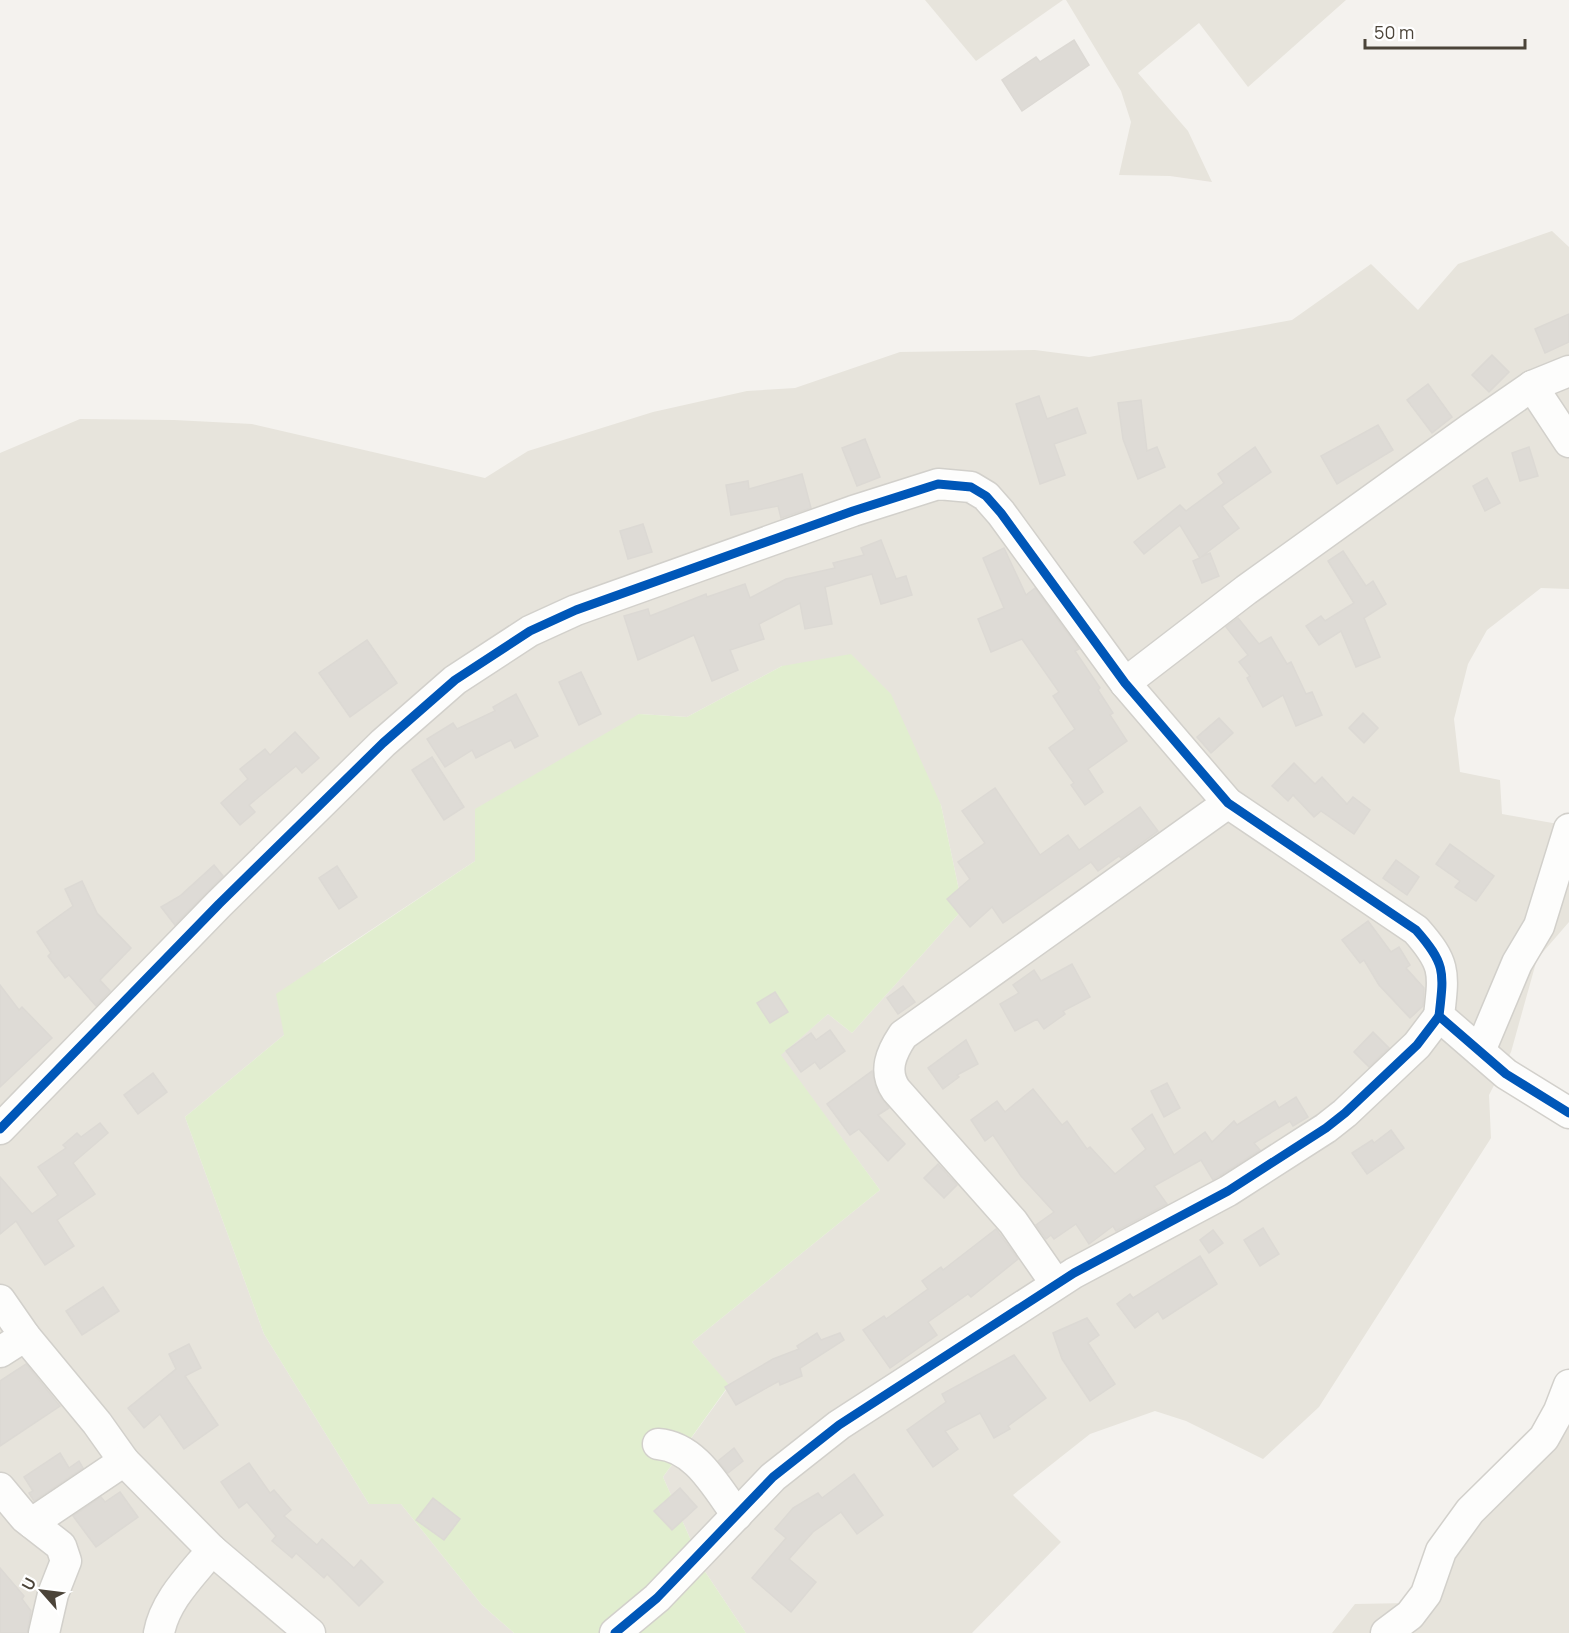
<svg xmlns="http://www.w3.org/2000/svg" width="1569" height="1633" font-family="Manrope,sans-serif">
  <rect width="100%" height="100%" fill="#f4f2ee"/>
  <g fill="#e7e4dc">
    <path d="M925 0H1063L976 61Z"/>
    <path d="M1066 0H1346L1248 87 1199 23 1138 73 1188 131 1212 182 1170 176 1119 175 1131 122 1121 91Z"/>
    <path d="M1552 231 1569 247V589L1541 588 1487 630 1468 664 1454 719 1460 772 1500 780 1502 814 1564 825 1569 842V922L1537 959 1511 1052 1489 1095 1491 1138 1319 1407 1263 1459 1186 1421 1155 1411 1090 1434 1013 1495 1061 1542 972 1633H746L704 1570 663 1477 729 1386 692 1342 880 1190 780 1055 828 1014 852 1033 963 909 941 805 782 666 687 717 639 714 475 861 324 961 284 1035 185 1117 264 1334 369 1504H401L482 1605 514 1633H0V453L80 419 174 420 252 424 485 478 528 451 653 412 747 391 795 388 900 352 1035 350 1089 357 1292 320 1371 264 1418 310 1458 264Z"/>
    <path d="M1569 1402V1633H1332L1355 1604 1408 1603Z"/>
  </g>
  <path fill="#e1eecf" d="M851 654 891 694 941 805 963 909 852 1033 828 1014 781 1055 880 1190 692 1342 729 1385 663 1477 704 1570 746 1633H514L482 1605 401 1504H369L264 1334 185 1117 284 1035 276 994 475 861V809L639 714 687 717 782 666Z"/>
  <g fill="#dedbd6" stroke="#dcd9d4" stroke-width="1.5">
    <path d="M1074 40 1089 65 1022 111 1002 80 1036 57 1040 62Z"/>
    <path d="M1569 314V342L1545 353 1535 329Z"/>
    <path d="M1492 355 1509 372 1489 392 1472 375Z"/>
    <path d="M1428 384 1452 417 1432 433 1407 400Z"/>
    <path d="M1039 396 1047 419 1077 408 1086 433 1054 444 1065 475 1040 484 1016 404Z"/>
    <path d="M1141 400 1147 451 1157 447 1165 467 1138 479 1123 439 1118 403Z"/>
    <path d="M1378 425 1393 450 1337 484 1321 456Z"/>
    <path d="M865 439 880 477 857 486 842 448Z"/>
    <path d="M1255 447 1271 472 1222 506 1239 528 1201 557 1210 553 1219 576 1202 583 1193 561 1200 558 1180 525 1144 554 1134 542 1180 505 1186 511 1224 483 1218 474Z"/>
    <path d="M1529 447 1538 476 1520 481 1512 453Z"/>
    <path d="M802 474 811 508 781 518 778 506 731 515 726 485 748 481 749 489Z"/>
    <path d="M1487 478 1500 503 1485 511 1473 486Z"/>
    <path d="M643 524 652 552 628 559 620 531Z"/>
    <path d="M881 540 896 579 906 576 912 595 881 604 872 574 825 587 832 624 805 629 800 603 759 624 764 639 730 650 738 670 712 681 694 635 638 660 624 616 648 609 650 616 706 594 707 597 745 584 750 598 786 579 835 568 833 563 864 555 861 548Z"/>
    <path d="M1004 548 1026 595 1035 588 1079 649 1075 651 1100 688 1098 690 1113 713 1110 715 1127 741 1088 769 1103 792 1085 805 1071 785 1074 783 1049 748 1075 729 1053 696 1059 692 1022 639 991 652 978 619 1004 608 983 558Z"/>
    <path d="M1343 551 1366 586 1373 581 1386 604 1364 618 1380 657 1356 667 1341 631 1319 645 1306 626 1321 616 1325 621 1354 603 1328 561Z"/>
    <path d="M1238 618 1259 644 1271 637 1287 664 1291 662 1306 694 1312 692 1322 715 1296 726 1283 695 1263 707 1247 678 1250 676 1239 662 1248 655 1226 627Z"/>
    <path d="M367 640 397 683 350 717 319 673Z"/>
    <path d="M581 672 601 714 579 725 559 682Z"/>
    <path d="M516 694 538 736 515 748 511 740 476 758 472 750 445 767 427 739 453 723 457 729 495 711 493 707Z"/>
    <path d="M1363 713 1378 728 1364 743 1349 728Z"/>
    <path d="M1219 718 1233 733 1211 753 1197 737Z"/>
    <path d="M295 732 319 758 302 773 296 766 249 805 255 812 240 825 221 803 248 779 240 769 265 749 270 755Z"/>
    <path d="M432 757 464 807 444 820 412 770Z"/>
    <path d="M1294 763 1315 784 1322 777 1347 804 1353 797 1370 810 1354 834 1321 811 1314 817 1293 795 1288 801 1272 786Z"/>
    <path d="M995 788 1040 855 1068 835 1079 850 1140 807 1158 831 1121 858 1119 856 1098 871 1091 862 1003 923 992 907 970 927 947 899 970 879 958 862 985 843 962 811Z"/>
    <path d="M1450 844 1494 876 1476 901 1455 887 1460 881 1436 864Z"/>
    <path d="M1396 860 1419 877 1407 895 1383 878Z"/>
    <path d="M214 865 223 876 175 925 161 907 180 896Z"/>
    <path d="M337 866 357 897 339 909 319 878Z"/>
    <path d="M82 881 97 913 131 948 100 980 110 991 96 1006 69 975 65 978 48 956 51 953 37 932 73 906 65 889Z"/>
    <path d="M1368 921 1391 952 1399 947 1410 965 1406 968 1424 988 1423 1006 1410 1018 1379 985 1364 960 1360 963 1342 940Z"/>
    <path d="M1072 964 1090 997 1063 1011 1065 1014 1044 1029 1037 1019 1015 1031 1000 1004 1019 993 1013 985 1034 970 1041 981Z"/>
    <path d="M0 985 19 1010 22 1007 52 1038 0 1087Z"/>
    <path d="M903 986 915 1002 898 1014 887 998Z"/>
    <path d="M775 992 788 1012 770 1023 757 1003Z"/>
    <path d="M830 1030 845 1051 820 1069 815 1062 801 1072 786 1051 811 1033 816 1040Z"/>
    <path d="M1373 1032 1389 1048 1369 1067 1354 1052Z"/>
    <path d="M966 1040 978 1064 957 1075 959 1077 943 1089 928 1068Z"/>
    <path d="M872 1071 877 1091 889 1108 878 1115 905 1144 888 1161 859 1129 850 1135 827 1104Z"/>
    <path d="M153 1073 167 1092 138 1114 124 1095Z"/>
    <path d="M1167 1083 1180 1108 1164 1117 1151 1091Z"/>
    <path d="M1033 1089 1062 1125 1067 1121 1087 1149 1090 1147 1115 1174 1146 1149 1132 1129 1152 1114 1174 1155 1205 1132 1212 1142 1234 1121 1237 1125 1275 1101 1279 1108 1296 1097 1308 1117 1293 1126 1290 1121 1254 1143 1260 1150 1213 1180 1201 1160 1154 1186 1167 1204 1116 1231 1113 1226 1089 1244 1076 1224 1054 1239 1051 1235 1046 1239 1036 1225 1054 1212 1021 1176 993 1135 985 1141 971 1120 997 1101 1005 1112Z"/>
    <path d="M100 1123 108 1133 73 1163 95 1194 57 1220 74 1246 45 1265 16 1221 0 1234V1177L32 1214 58 1195 38 1167 66 1148 63 1145 77 1133 81 1137Z"/>
    <path d="M1391 1130 1404 1148 1367 1174 1352 1153 1372 1140 1374 1143Z"/>
    <path d="M938 1164 957 1185 944 1198 924 1178Z"/>
    <path d="M1263 1228 1279 1254 1260 1266 1244 1240Z"/>
    <path d="M996 1229 1018 1259 971 1297 968 1294 928 1322 937 1335 890 1368 863 1330 884 1316 886 1319 928 1289 922 1281 941 1267 943 1270Z"/>
    <path d="M1213 1230 1223 1243 1209 1253 1200 1240Z"/>
    <path d="M1200 1256 1217 1284 1163 1319 1158 1311 1135 1328 1117 1304 1130 1294 1133 1298Z"/>
    <path d="M103 1287 119 1311 82 1335 66 1311Z"/>
    <path d="M1087 1318 1099 1335 1088 1343 1115 1384 1090 1401 1062 1359 1053 1333Z"/>
    <path d="M817 1333 821 1340 840 1333 844 1340 800 1368 802 1376 780 1385 779 1381 736 1405 725 1387 773 1359 799 1349 797 1346Z"/>
    <path d="M189 1344 201 1368 185 1376 218 1425 184 1449 160 1414 144 1428 128 1408 176 1369 169 1354Z"/>
    <path d="M1014 1355 1046 1398 1008 1426 1010 1429 994 1438 980 1413 945 1431 958 1449 933 1467 907 1430 946 1402 942 1394Z"/>
    <path d="M26 1364 60 1406 0 1446V1381Z"/>
    <path d="M734 1448 743 1461 728 1473 718 1461Z"/>
    <path d="M60 1453 69 1468 79 1461 83 1468 34 1501 29 1493 33 1491 24 1477Z"/>
    <path d="M249 1463 270 1493 274 1490 291 1510 284 1516 317 1545 322 1539 354 1568 361 1560 383 1582 359 1606 327 1574 324 1578 296 1553 292 1558 272 1541 276 1536 247 1502 239 1508 221 1482Z"/>
    <path d="M854 1474 883 1515 857 1534 841 1512 813 1532 789 1559 816 1582 791 1612 752 1578 786 1538 775 1529 793 1508 818 1493 822 1498Z"/>
    <path d="M680 1488 697 1507 672 1530 654 1511Z"/>
    <path d="M120 1492 138 1517 96 1547 73 1516 101 1497 105 1502Z"/>
    <path d="M433 1498 460 1519 444 1540 416 1520Z"/>
    <path d="M0 1568 24 1596 22 1599 31 1611 27 1633H0Z"/>
  </g>
  <g fill="none" stroke-linecap="round" stroke-linejoin="round">
    <g stroke="#d2d0cb" stroke-width="33">
      <g id="minor">
        <path d="M1532 386 1569 442"/>
        <path d="M1125 683 1246 590 1470 429 1532 386 1569 371"/>
        <path d="M1480 1051 1517 963 1539 926 1569 829"/>
        <path d="M0 1129 219 904 383 743 455 680 530 631 576 610 853 511 938 484 971 487 986 496 1001 513 1125 683 1228 803 1416 930C1446 964 1444 972 1439 1016L1506 1074 1569 1113"/>
        <path d="M1056 1284 1013 1222 896 1090C883 1071 891 1053 903 1035L1228 803"/>
        <path d="M0 1300 25 1336 97 1423 124 1461 212 1550 310 1633"/>
        <path d="M0 1352 25 1336"/>
        <path d="M658 1444C696 1447 716 1487 737 1515"/>
        <path d="M0 1488 25 1518 61 1546 66 1561 53 1594 44 1633"/>
        <path d="M32 1523 124 1461"/>
        <path d="M159 1633C165 1600 192 1575 212 1550"/>
        <path d="M615 1633 657 1598 773 1477 839 1425 1074 1273 1228 1191 1326 1128 1345 1113 1417 1045 1439 1016"/>
        <path d="M1386 1633 1410 1615 1426 1594 1441 1551 1470 1511 1544 1438 1559 1411 1569 1385"/>
      </g>
    </g>
    <use href="#minor" stroke="#fdfdfc" stroke-width="30"/>
    <g stroke="#fff" stroke-width="13">
      <g id="cycleway">
        <path d="M0 1129 219 904 383 743 455 680 530 631 576 610 853 511 938 484 971 487 986 496 1001 513 1125 683 1228 803 1416 930C1446 964 1444 972 1439 1016L1506 1074 1569 1113"/>
        <path d="M615 1633 657 1598 773 1477 839 1425 1074 1273 1228 1191 1326 1128 1345 1113 1417 1045 1439 1016"/>
      </g>
    </g>
    <use href="#cycleway" stroke="#0057b8" stroke-width="9"/>
  </g>
  <g transform="translate(42 1591) rotate(298)" stroke="#ffffff" stroke-width="4.5" paint-order="stroke">
  <path d="M0-4.5L10 22L0 15L-10 22Z" fill="#4b4439"/>
  <text y="-9" font-size="16" font-weight="bold" text-anchor="middle" fill="#4b4439">U</text>
  </g>
  <path d="M1365 39v9h160v-9" fill="none" stroke="#4b4439" stroke-width="3"/>
  <text x="1374" y="39" font-size="18" fill="#4b4439" stroke="#ffffff" stroke-width="4.5" paint-order="stroke">50 m</text>
</svg>
